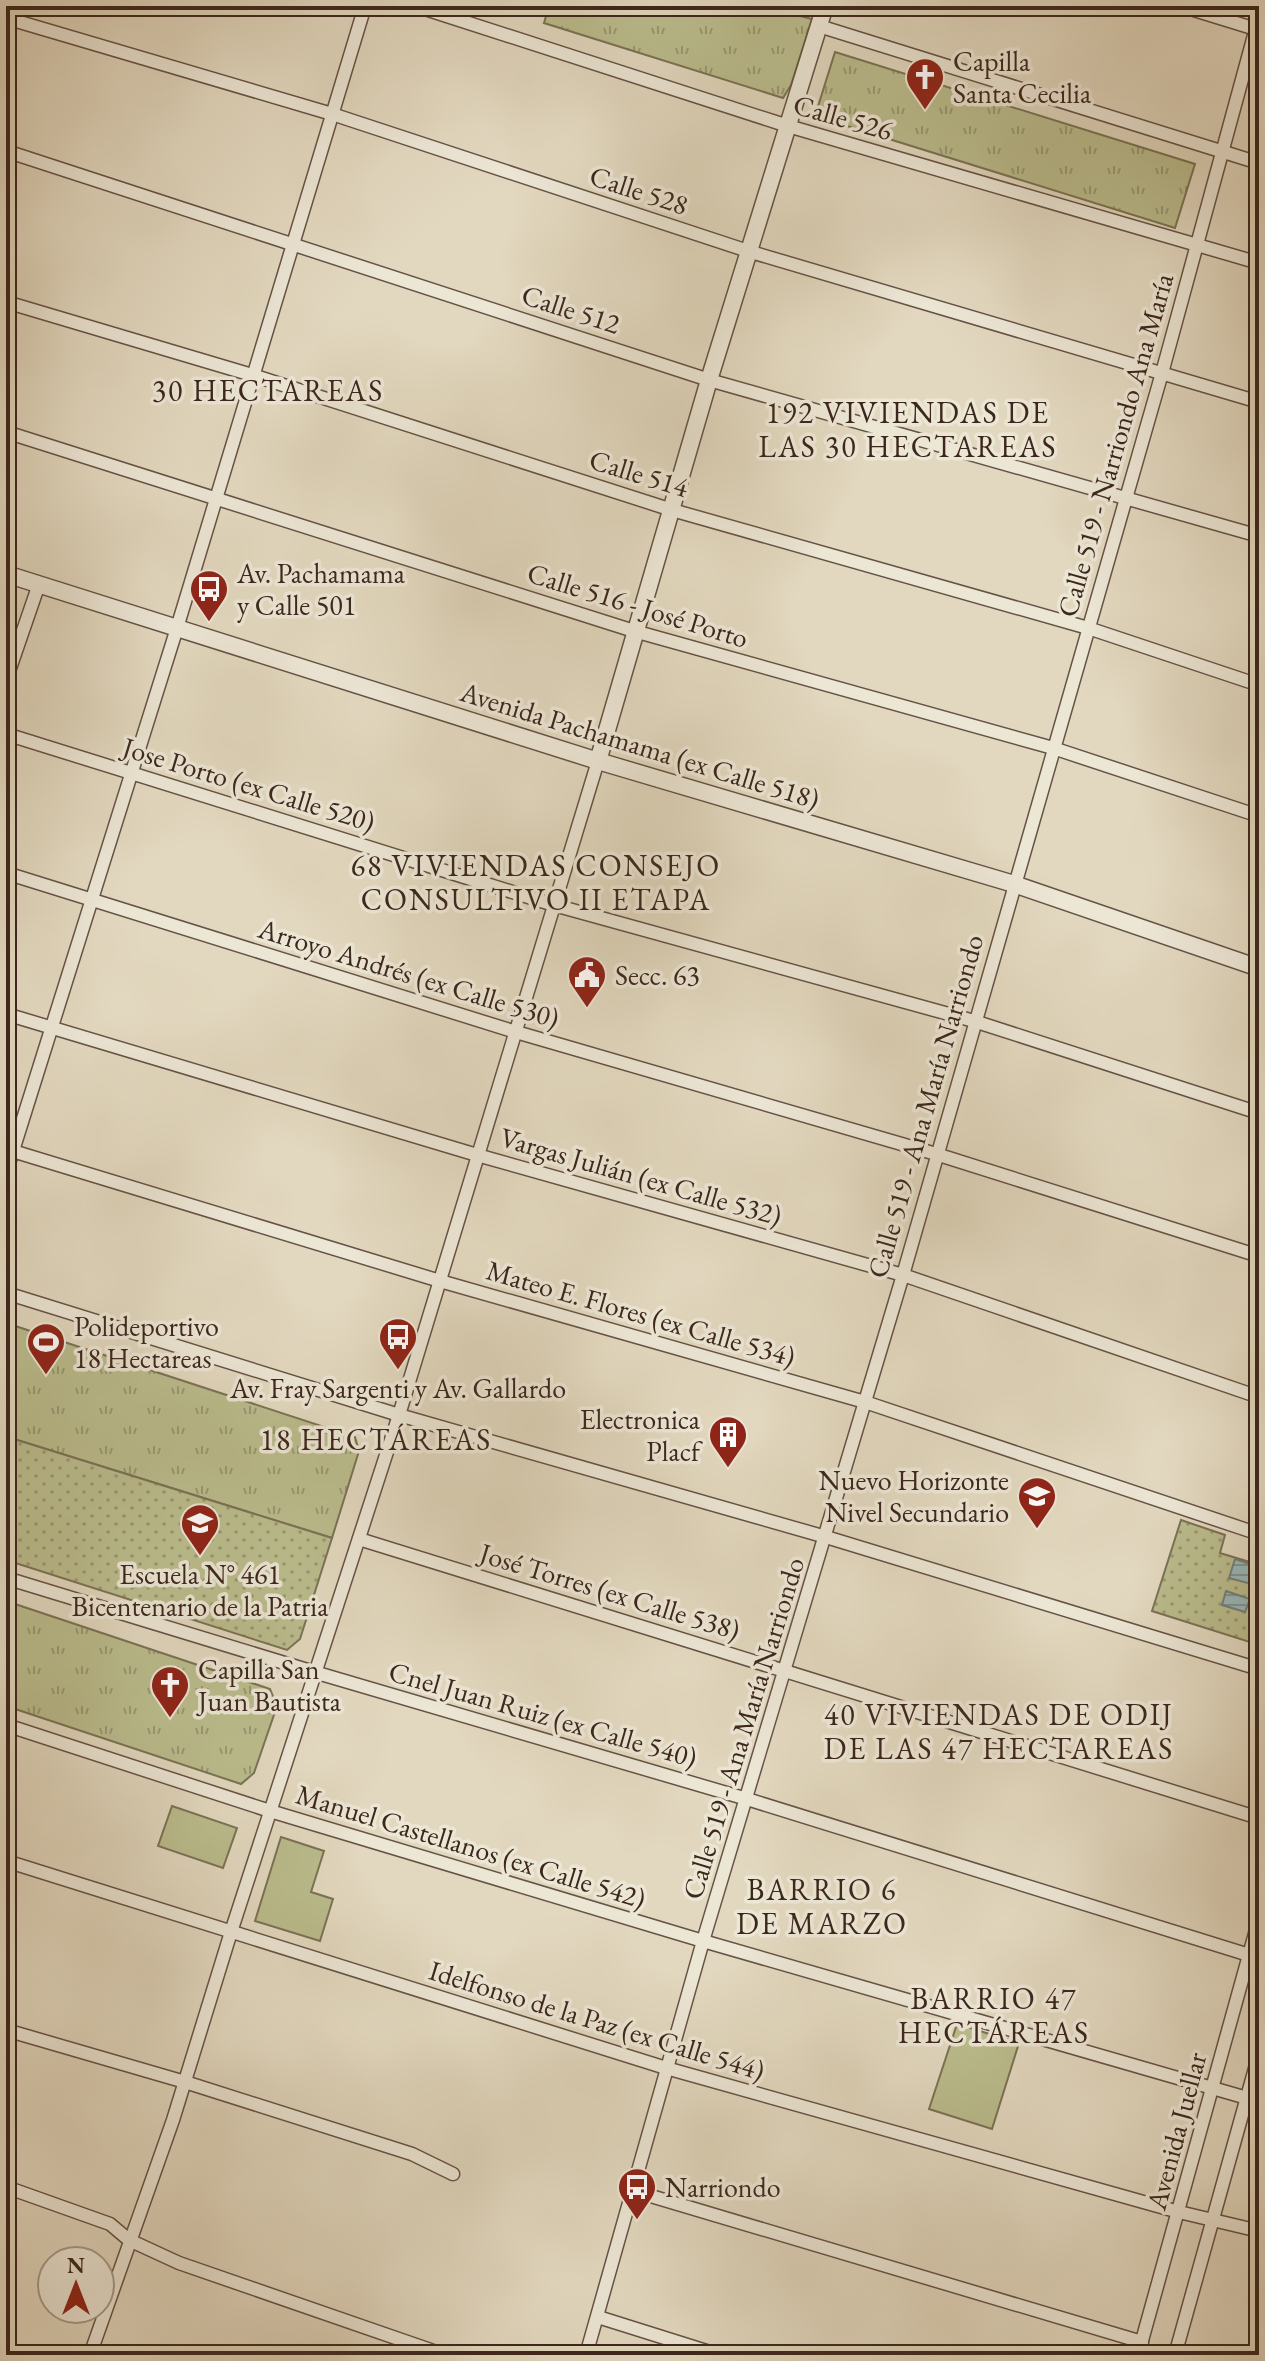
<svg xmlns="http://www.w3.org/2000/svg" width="1265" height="2361" font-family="'EB Garamond',serif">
  <defs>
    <pattern id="park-tufts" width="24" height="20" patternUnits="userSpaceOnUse" patternTransform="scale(2)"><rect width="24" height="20" fill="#babc8d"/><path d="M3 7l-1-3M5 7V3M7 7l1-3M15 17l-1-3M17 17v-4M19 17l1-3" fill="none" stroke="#989972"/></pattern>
    <pattern id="garden-dots" width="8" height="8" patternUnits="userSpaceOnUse" patternTransform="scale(2)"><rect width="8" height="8" fill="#babc8d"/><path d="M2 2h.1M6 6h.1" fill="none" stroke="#989972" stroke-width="1.8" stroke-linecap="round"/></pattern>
    <pattern id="water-rules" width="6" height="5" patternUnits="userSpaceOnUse" patternTransform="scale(2)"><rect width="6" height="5" fill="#98b8ba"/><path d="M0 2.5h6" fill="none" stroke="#7d9696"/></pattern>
  </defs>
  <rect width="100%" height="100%" fill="#e2d8bf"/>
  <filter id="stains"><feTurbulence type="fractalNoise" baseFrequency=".0025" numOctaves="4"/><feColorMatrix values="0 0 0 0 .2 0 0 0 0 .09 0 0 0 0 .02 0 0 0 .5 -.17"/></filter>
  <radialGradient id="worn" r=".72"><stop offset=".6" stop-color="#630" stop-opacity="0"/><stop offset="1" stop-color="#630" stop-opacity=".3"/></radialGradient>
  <g fill="#babc8d" stroke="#7b7254" stroke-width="2">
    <path d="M172 1806 237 1828 223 1868 158 1846Z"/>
    <path d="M281 1837 324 1851 311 1892 333 1899 320 1941 255 1921Z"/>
    <path d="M957 2024 1019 2043 992 2129 929 2109Z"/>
  </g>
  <g fill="url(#park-tufts)" stroke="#7b7254" stroke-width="2">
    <path d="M549 6H760L812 19 791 85 783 98 544 23Z"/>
    <path d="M835 52 1195 164 1175 228 815 116Z"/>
    <path d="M6 1323 355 1437 359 1451 332 1538 14 1439 6 1462Z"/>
    <path d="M6 1601 270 1689 277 1706 254 1773 241 1784 6 1706Z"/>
  </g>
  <g fill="url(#garden-dots)" stroke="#7b7254" stroke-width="2">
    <path d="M14 1439 332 1538 300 1639 287 1650 6 1560V1462Z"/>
    <path d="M1181 1520 1225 1535 1220 1553 1253 1563 1259 1546V1645L1152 1611Z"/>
  </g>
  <g fill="url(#water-rules)" stroke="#737e7b" stroke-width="2">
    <path d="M1235 1559 1259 1567V1586L1229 1578Z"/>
    <path d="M1226 1591 1250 1599 1245 1612 1222 1605Z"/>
  </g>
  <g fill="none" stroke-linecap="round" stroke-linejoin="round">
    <g stroke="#665345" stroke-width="15">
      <g id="minor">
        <path d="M416 6 788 126 1259 263"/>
        <path d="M1181 6 1259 30"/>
        <path d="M6 18 332 114 751 252 1259 402"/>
        <path d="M819 26 1259 163"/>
        <path d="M6 151 709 380 1259 536"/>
        <path d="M6 302 252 375 672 510 1088 628 1259 685"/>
        <path d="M6 432 634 631 1053 748 1259 816"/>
        <path d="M6 680 39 584"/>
        <path d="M6 734 554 905 974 1021 1259 1113"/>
        <path d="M6 873 516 1032 936 1154 1259 1256"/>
        <path d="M6 1014 477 1155 903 1275 1259 1397"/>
        <path d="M6 1149 440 1281 865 1402 1259 1534"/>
        <path d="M6 1173 177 628 365 6"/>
        <path d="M6 1293 399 1415 826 1537 1259 1669"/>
        <path d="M359 1539 1259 1818"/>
        <path d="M6 1578 314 1672 747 1799 1249 1955"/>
        <path d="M6 1725 270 1811 703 1941 1247 2098"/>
        <path d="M6 1861 666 2068 1179 2212 1259 2231"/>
        <path d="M6 2030 185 2082 412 2154 453 2174"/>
        <path d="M6 2187 110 2224 129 2240 179 2263 445 2355"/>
        <path d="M634 2191 1142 2342"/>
        <path d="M598 2317 719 2355"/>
        <path d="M90 2355 173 2120 231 1932 399 1415 598 761"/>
        <path d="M586 2355 703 1941 903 1275 1162 373 1259 17"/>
        <path d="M1138 2355 1259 1919"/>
        <path d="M1175 2355 1259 2054"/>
      </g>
    </g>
    <g stroke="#665345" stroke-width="19">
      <g id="tertiary">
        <path d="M6 574 598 761 1014 884 1259 968"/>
        <path d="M598 761 709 380 825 6"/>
      </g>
    </g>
    <use href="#minor" stroke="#ece6d5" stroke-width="12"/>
    <use href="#tertiary" stroke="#ece6d5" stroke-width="16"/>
  </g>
  <defs>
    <g id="church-pin" transform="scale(2)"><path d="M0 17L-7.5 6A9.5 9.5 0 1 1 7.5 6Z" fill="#8f2418" stroke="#ece6d5"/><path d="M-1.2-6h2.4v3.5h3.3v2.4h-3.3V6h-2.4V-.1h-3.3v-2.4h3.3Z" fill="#fff"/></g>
    <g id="bus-pin" transform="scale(2)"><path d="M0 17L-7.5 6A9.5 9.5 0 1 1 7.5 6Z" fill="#8f2418" stroke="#ece6d5"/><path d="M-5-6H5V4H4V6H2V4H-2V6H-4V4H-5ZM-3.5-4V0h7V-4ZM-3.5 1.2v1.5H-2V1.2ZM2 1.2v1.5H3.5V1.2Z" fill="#fff"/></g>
    <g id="civic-pin" transform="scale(2)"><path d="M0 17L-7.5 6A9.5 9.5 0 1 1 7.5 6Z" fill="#8f2418" stroke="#ece6d5"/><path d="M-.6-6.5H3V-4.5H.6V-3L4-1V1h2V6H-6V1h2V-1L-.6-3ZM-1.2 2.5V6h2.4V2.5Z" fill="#fff"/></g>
    <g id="stadium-pin" transform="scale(2)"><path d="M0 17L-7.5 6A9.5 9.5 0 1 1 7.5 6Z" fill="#8f2418" stroke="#ece6d5"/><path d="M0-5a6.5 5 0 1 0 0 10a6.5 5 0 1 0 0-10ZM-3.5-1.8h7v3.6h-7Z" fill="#fff"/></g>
    <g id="building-pin" transform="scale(2)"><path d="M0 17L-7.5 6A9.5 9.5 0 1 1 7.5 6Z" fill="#8f2418" stroke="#ece6d5"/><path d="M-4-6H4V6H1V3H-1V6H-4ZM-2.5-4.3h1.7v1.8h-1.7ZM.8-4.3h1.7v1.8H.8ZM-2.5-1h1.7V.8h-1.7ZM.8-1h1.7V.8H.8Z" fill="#fff"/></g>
    <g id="school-pin" transform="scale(2)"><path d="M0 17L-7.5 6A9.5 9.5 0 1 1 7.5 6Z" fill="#8f2418" stroke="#ece6d5"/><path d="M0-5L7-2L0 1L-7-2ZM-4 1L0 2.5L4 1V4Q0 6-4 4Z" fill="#fff"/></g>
  </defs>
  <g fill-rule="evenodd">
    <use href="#church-pin" x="925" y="77"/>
    <use href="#bus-pin" x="209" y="589"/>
    <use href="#civic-pin" x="587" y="975"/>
    <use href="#bus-pin" x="398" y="1337"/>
    <use href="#stadium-pin" x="46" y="1342"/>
    <use href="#building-pin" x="728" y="1435"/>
    <use href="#school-pin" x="1037" y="1496"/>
    <use href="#school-pin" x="200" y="1523"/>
    <use href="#church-pin" x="170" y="1685"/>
    <use href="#bus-pin" x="637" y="2187"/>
  </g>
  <g text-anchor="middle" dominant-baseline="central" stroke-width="7" stroke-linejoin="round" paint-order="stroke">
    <g font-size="28" fill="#3c271c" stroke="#ece6d5" text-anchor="start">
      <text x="953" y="61">Capilla<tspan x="953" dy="32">Santa Cecilia</tspan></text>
      <text x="237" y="573">Av. Pachamama<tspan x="237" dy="32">y Calle 501</tspan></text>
      <text x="615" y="975">Secc. 63</text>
      <text x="74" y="1326">Polideportivo<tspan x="74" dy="32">18 Hectareas</tspan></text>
      <text x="398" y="1388" text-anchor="middle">Av. Fray Sargenti y Av. Gallardo</text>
      <text x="700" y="1419" text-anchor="end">Electronica<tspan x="700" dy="32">Placf</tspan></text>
      <text x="1009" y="1480" text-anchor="end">Nuevo Horizonte<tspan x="1009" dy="32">Nivel Secundario</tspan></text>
      <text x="200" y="1574" text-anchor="middle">Escuela N° 461<tspan x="200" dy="32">Bicentenario de la Patria</tspan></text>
      <text x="198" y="1669">Capilla San<tspan x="198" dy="32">Juan Bautista</tspan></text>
      <text x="665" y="2187">Narriondo</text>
    </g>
    <g font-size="28" fill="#3c271c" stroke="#ece6d5">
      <text transform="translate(843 117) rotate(16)">Calle 526</text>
      <text transform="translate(639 190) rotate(18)">Calle 528</text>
      <text transform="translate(571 309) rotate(18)">Calle 512</text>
      <text transform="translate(1115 445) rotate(-74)">Calle 519 - Narriondo Ana María</text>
      <text transform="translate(639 473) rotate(17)">Calle 514</text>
      <text transform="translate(638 605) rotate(17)">Calle 516 - José Porto</text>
      <text transform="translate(640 745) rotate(17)">Avenida Pachamama (ex Calle 518)</text>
      <text transform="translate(249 784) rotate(17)">Jose Porto (ex Calle 520)</text>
      <text transform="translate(409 973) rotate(17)">Arroyo Andrés (ex Calle 530)</text>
      <text transform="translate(925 1106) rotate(-74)">Calle 519 - Ana María Narriondo</text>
      <text transform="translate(641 1176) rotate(16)">Vargas Julián (ex Calle 532)</text>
      <text transform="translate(641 1313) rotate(16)">Mateo E. Flores (ex Calle 534)</text>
      <text transform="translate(610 1591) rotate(17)">José Torres (ex Calle 538)</text>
      <text transform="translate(543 1714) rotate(16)">Cnel Juan Ruiz (ex Calle 540)</text>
      <text transform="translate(743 1728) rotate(-73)">Calle 519 - Ana María Narriondo</text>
      <text transform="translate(471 1846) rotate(17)">Manuel Castellanos (ex Calle 542)</text>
      <text transform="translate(597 2020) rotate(17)">Idelfonso de la Paz (ex Calle 544)</text>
      <text transform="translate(1176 2131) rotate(-75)">Avenida Juellar</text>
    </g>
    <g font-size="30" letter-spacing="2" fill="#3c271c" stroke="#ece6d5">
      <text x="268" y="390">30 HECTAREAS</text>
      <text x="908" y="412">192 VIVIENDAS DE<tspan x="908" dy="34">LAS 30 HECTAREAS</tspan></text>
      <text x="536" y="865">68 VIVIENDAS CONSEJO<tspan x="536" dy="34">CONSULTIVO II ETAPA</tspan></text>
      <text x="376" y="1439">18 HECTÁREAS</text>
      <text x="999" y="1714">40 VIVIENDAS DE ODIJ<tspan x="999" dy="34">DE LAS 47 HECTAREAS</tspan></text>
      <text x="822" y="1889">BARRIO 6<tspan x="822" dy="34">DE MARZO</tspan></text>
      <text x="994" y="1998">BARRIO 47<tspan x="994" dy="34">HECTÁREAS</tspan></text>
    </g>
  </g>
  <rect width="1265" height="2361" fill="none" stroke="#e2d8bf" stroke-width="32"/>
  <rect x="8" y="8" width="1249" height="2345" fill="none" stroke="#3c271c" stroke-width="4"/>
  <rect x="16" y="16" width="1233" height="2329" fill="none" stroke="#3c271c" stroke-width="2"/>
  <g transform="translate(76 2285)"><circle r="38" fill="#ece6d5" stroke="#a69a8b" stroke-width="2"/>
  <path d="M0-6L14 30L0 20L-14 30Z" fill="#8f2418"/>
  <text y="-12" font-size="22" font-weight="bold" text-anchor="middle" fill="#3c271c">N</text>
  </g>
  <rect width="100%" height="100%" filter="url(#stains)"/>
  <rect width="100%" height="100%" fill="url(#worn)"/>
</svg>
